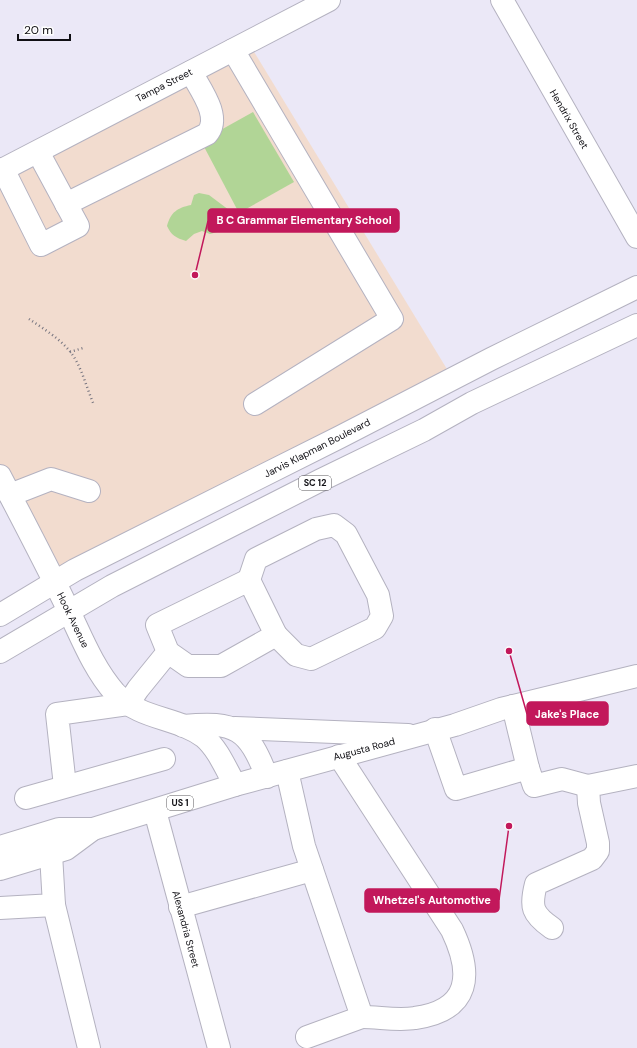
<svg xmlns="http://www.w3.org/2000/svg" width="637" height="1048" font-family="'DM Sans',sans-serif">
  <rect width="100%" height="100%" fill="#ebe8f7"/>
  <path fill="#f2dccf" d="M248 42 453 379 55 582 0 478V171Z"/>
  <g fill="#b1d596">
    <path d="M253 112 294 182 239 213 201 141Z"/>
    <path d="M199 193 209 195 229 210 221 231 210 234 202 231 194 234 186 241C176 238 171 235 167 226 171 212 177 208 191 205L194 195Z"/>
  </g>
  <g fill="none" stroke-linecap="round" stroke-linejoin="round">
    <g stroke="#b4b2c0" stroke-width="24">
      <g id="minor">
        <path d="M502 0 637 237"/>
        <path d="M233 50 392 319 255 404"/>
        <path d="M3 169 41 245 78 226 38 152"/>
        <path d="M0 171 329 0"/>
        <path d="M66 204 207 134C222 117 200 89 191 72"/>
        <path d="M0 476C22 518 44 560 65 603 80 633 92 667 115 693 142 721 176 716 204 737 218 749 226 769 235 785"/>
        <path d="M10 495 51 479 89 491"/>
        <path d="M249 580 256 559 316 529 334 525 346 534 378 595 382 616 375 628 311 659 296 655 276 635"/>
        <path d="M183 726C236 721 248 728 267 777"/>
        <path d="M235 728 408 735"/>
        <path d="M435 729 456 789 528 768 513 706"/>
        <path d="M339 756 452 930C473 974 471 1010 415 1018 398 1021 379 1017 362 1017"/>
        <path d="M528 768 534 786 562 779 588 786"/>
        <path d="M287 771 304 846 362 1017 307 1037"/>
        <path d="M65 786 57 714 128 704 138 689 168 652 188 666H221L276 635 249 580 157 625 168 652"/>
        <path d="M26 798 164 759"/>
        <path d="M155 811 219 1048"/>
        <path d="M54 905 89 1048"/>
        <path d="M180 907 312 870"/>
        <path d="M0 908 54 905 51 854"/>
        <path d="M552 928C532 914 530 907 536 884L592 859 598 851V843L589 803 588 786 637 776"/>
      </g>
    </g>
    <g stroke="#b4b2c0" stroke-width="24">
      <g id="major">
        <path d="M0 847 59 829H93L235 785 455 725 501 709 637 676"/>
        <path d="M0 869 66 849 93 829"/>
      </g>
    </g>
    <g stroke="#b4b2c0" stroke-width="24">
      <g id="highway">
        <path d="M0 615 75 570 340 437 491 359 637 287"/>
        <path d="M0 652 112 586 321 480 424 430 472 403 637 325"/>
      </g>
    </g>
    <g stroke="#787680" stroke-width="2.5" stroke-dasharray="1 3" stroke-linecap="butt">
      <path d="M29 319C44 329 64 341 74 357 83 372 87 389 94 405"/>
      <path d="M70 352 83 348"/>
    </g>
    <use href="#minor" stroke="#fff" stroke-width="22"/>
    <use href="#major" stroke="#fff" stroke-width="22"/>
    <use href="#highway" stroke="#fff" stroke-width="22"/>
  </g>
  <g text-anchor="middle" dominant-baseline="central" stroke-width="4" stroke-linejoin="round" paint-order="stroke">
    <g fill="#fff" stroke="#58575a" stroke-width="1">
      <rect x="299" y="476" width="32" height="14" rx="3"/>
      <rect x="167" y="796" width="26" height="14" rx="3"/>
    </g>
    <g font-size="9" font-weight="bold" fill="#100f14">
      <text x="315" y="483">SC 12</text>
      <text x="180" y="803">US 1</text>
    </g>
    <g font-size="10" fill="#100f14" stroke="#fff">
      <text transform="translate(164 85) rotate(-27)">Tampa Street</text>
      <text transform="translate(569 119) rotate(60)">Hendrix Street</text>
      <text transform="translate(317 448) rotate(-27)">Jarvis Klapman Boulevard</text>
      <text transform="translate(73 620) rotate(64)">Hook Avenue</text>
      <text transform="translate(364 749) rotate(-15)">Augusta Road</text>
      <text transform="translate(186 929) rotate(75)">Alexandria Street</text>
    </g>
  </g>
  <path fill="none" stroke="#c2185b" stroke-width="1.5" d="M195 275L208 221M509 651L527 714M509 826L499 900"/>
  <g fill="#c2185b" stroke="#fff" stroke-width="1.5">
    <circle cx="195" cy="275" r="4"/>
    <circle cx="509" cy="651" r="4"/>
    <circle cx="509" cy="826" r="4"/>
  </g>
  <g fill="#c2185b" stroke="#c2185b" stroke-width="1.5">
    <rect x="208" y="209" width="191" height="23" rx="4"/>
    <rect x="527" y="702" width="81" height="23" rx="4"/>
    <rect x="365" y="889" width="134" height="23" rx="4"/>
  </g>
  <g font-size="11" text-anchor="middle" font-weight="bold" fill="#fff">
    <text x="304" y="224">B C Grammar Elementary School</text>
    <text x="567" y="718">Jake's Place</text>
    <text x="432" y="904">Whetzel's Automotive</text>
  </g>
  <path d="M18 34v6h52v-6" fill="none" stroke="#100f14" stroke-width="2"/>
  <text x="24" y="34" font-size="12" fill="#100f14" stroke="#ffffff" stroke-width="3" paint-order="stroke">20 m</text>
</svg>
